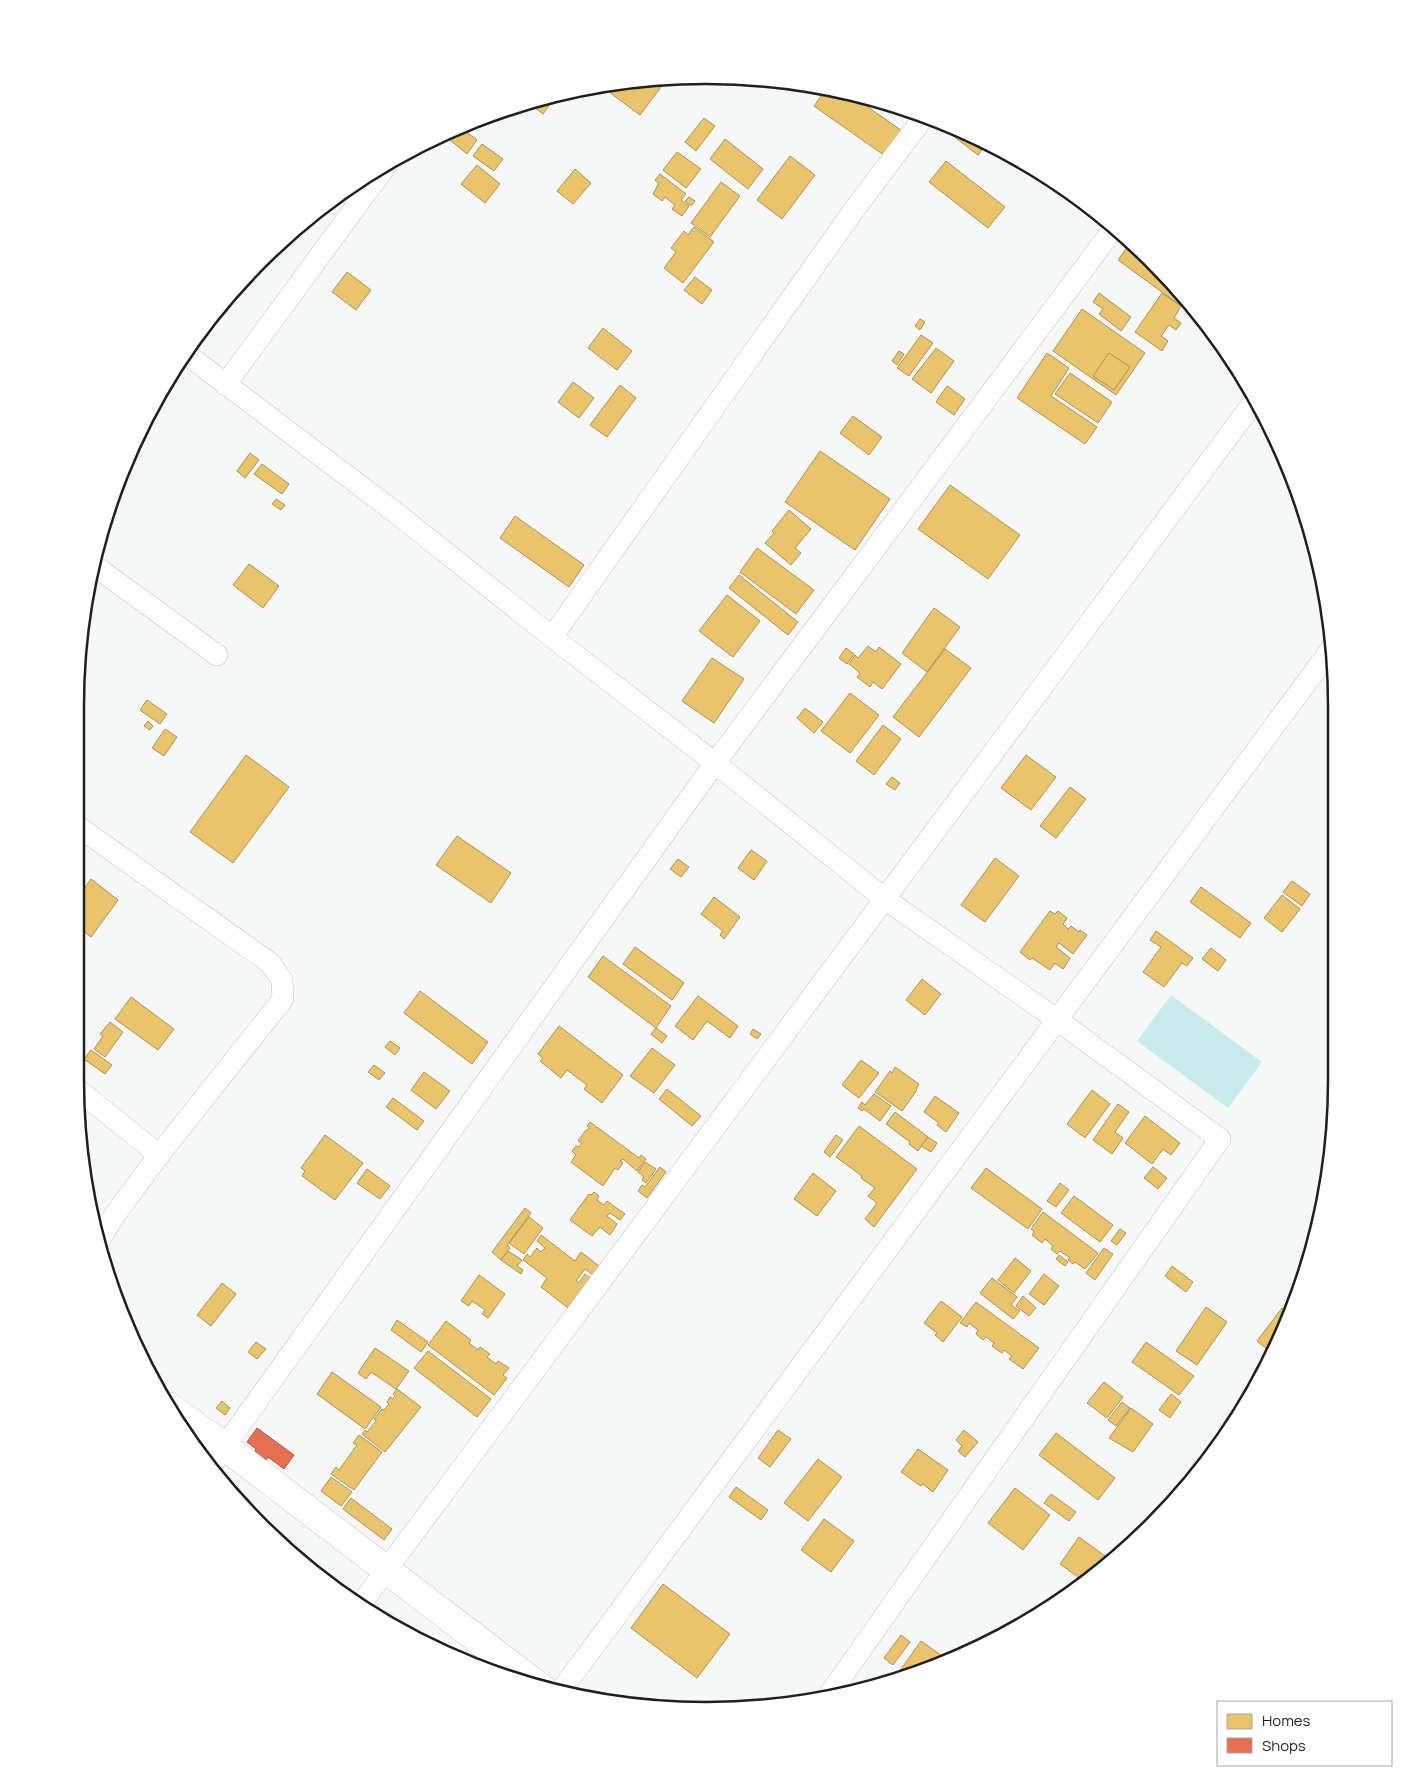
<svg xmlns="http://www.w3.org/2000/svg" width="1412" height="1786" font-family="Manrope,sans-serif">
  <rect width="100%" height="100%" fill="#f6f8f8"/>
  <path fill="#c8eced" d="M1171 995 1262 1062 1228 1108 1137 1041Z"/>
  <g fill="#e9c46a" stroke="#ac9354">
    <path d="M667 79 640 115 601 86 623 80Z"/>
    <path d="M826 89 848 93 905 133 888 158 814 106Z"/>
    <path d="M556 96 543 114 529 103Z"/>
    <path d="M877 100 892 105 888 111 879 105 881 103Z"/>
    <path d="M704 118 715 126 696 151 685 142Z"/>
    <path d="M461 128 477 140 467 154 444 135Z"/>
    <path d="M958 131 982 150 978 155 953 136Z"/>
    <path d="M969 134 985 140 988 142 984 146Z"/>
    <path d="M725 139 763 169 748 189 710 159Z"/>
    <path d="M482 144 503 159 494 171 473 156Z"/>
    <path d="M991 144 1000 149 995 155 987 149Z"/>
    <path d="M677 152 701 169 686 188 663 170Z"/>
    <path d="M790 156 815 175 782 219 757 200Z"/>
    <path d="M946 161 1005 207 988 228 929 182Z"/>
    <path d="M477 165 500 184 485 203 461 184Z"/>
    <path d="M575 169 591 183 573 204 557 191Z"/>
    <path d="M660 174 686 194 681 200 689 206 682 216 672 209 675 205 665 197 662 201 653 194 659 183 655 180Z"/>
    <path d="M721 182 740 196 710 237 691 223Z"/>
    <path d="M689 197 695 201 691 206 685 201Z"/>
    <path d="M694 227 714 242 683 283 664 268 676 252 671 248 684 231 688 235Z"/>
    <path d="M1130 243 1180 290 1203 322 1118 260Z"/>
    <path d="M347 272 371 290 356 310 332 292Z"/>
    <path d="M695 277 712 290 702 304 684 290Z"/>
    <path d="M1099 293 1131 317 1121 331 1099 314 1103 309 1093 302Z"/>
    <path d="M1162 293 1181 306 1174 318 1181 323 1176 330 1169 325 1161 336 1168 341 1162 351 1135 332Z"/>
    <path d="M1082 309 1145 353 1116 395 1053 351Z"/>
    <path d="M920 319 925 322 920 330 915 326Z"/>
    <path d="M603 328 632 351 617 370 588 348Z"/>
    <path d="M921 335 933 343 909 376 897 368Z"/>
    <path d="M936 348 954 361 931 393 912 379Z"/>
    <path d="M899 351 904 354 897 365 892 361Z"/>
    <path d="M1047 353 1069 368 1051 396 1097 427 1085 444 1017 398Z"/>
    <path d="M1109 353 1130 367 1114 390 1093 376Z"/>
    <path d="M1070 373 1112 402 1098 423 1055 394Z"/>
    <path d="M573 382 594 398 579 418 558 402Z"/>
    <path d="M620 385 636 398 607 437 590 425Z"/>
    <path d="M947 386 965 399 954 415 936 402Z"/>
    <path d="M853 416 882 437 869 455 840 433Z"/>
    <path d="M820 451 890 499 855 550 785 502Z"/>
    <path d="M250 453 259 460 245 478 237 471Z"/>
    <path d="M262 464 289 484 282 494 254 474Z"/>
    <path d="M950 485 1020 535 988 579 918 529Z"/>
    <path d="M276 499 285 505 281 510 272 504Z"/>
    <path d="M789 510 811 529 795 548 801 553 791 565 765 543 774 533 772 531Z"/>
    <path d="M515 516 584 565 569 587 500 538Z"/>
    <path d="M757 548 814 590 796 614 740 572Z"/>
    <path d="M249 564 279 586 263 608 233 585Z"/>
    <path d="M739 575 798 622 788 635 729 588Z"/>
    <path d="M727 595 760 621 733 657 699 631Z"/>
    <path d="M934 608 960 627 927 672 902 653Z"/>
    <path d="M868 646 876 652 879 647 901 664 882 689 873 682 870 687 857 677 860 673 849 664 855 655 858 658Z"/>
    <path d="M846 648 854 654 847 664 839 658Z"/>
    <path d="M945 649 971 668 919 737 893 717Z"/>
    <path d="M712 658 744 679 714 723 682 701Z"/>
    <path d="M850 693 879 715 850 753 821 731Z"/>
    <path d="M147 700 167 714 160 724 140 710Z"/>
    <path d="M805 708 823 722 814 733 797 718Z"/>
    <path d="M148 721 153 726 150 730 144 726Z"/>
    <path d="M883 725 901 739 874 775 856 761Z"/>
    <path d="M165 729 177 737 164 756 152 748Z"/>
    <path d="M246 755 289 787 233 863 190 832Z"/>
    <path d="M1026 755 1056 777 1031 810 1001 788Z"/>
    <path d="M892 777 900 783 895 790 886 784Z"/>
    <path d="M1070 787 1086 799 1056 838 1040 826Z"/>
    <path d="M457 836 511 873 491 903 436 865Z"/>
    <path d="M751 850 767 861 754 880 738 868Z"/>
    <path d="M995 858 1019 876 985 922 961 905Z"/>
    <path d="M678 859 689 867 681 877 670 869Z"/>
    <path d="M91 879 118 900 91 937 75 925 76 899Z"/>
    <path d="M1292 881 1310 894 1302 906 1283 892Z"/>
    <path d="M1201 887 1251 923 1240 938 1190 902Z"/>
    <path d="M1282 895 1300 909 1282 932 1264 918Z"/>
    <path d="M714 897 740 917 724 939 720 935 723 931 701 914Z"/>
    <path d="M1050 911 1055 914 1058 911 1067 918 1063 924 1068 929 1071 926 1079 932 1080 930 1087 935 1073 954 1059 943 1056 947 1070 958 1063 969 1055 963 1050 970 1032 958 1030 960 1020 952Z"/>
    <path d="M1156 931 1193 958 1187 966 1182 963 1164 987 1143 972 1161 947 1150 940Z"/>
    <path d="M635 947 684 983 672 1000 623 964Z"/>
    <path d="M1211 948 1226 960 1218 971 1202 959Z"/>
    <path d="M603 956 671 1006 656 1028 588 977Z"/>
    <path d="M922 979 941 994 925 1015 906 1000Z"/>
    <path d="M420 991 488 1042 472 1064 404 1013Z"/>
    <path d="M698 996 738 1026 730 1038 707 1021 693 1040 675 1026Z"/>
    <path d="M131 997 174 1029 158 1050 115 1019Z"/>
    <path d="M110 1022 123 1032 105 1057 94 1049 103 1036 100 1034Z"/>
    <path d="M559 1026 623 1075 602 1103 584 1089 587 1085 567 1070 561 1078 540 1061 543 1058 538 1054Z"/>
    <path d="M656 1028 667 1036 662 1043 651 1034Z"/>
    <path d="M753 1029 761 1034 757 1039 750 1034Z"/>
    <path d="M390 1041 400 1048 395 1055 385 1047Z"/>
    <path d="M652 1048 675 1065 654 1093 630 1076Z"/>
    <path d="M91 1050 112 1065 105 1074 84 1059Z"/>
    <path d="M861 1060 879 1073 859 1098 842 1085Z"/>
    <path d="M374 1065 385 1073 379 1080 368 1072Z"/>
    <path d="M895 1067 919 1084 916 1089 917 1090 902 1111 875 1092 890 1071 892 1073Z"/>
    <path d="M424 1072 450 1091 436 1109 411 1090Z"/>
    <path d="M667 1089 701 1116 692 1126 659 1099Z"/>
    <path d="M1092 1090 1110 1104 1085 1138 1067 1124Z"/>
    <path d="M874 1094 891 1106 880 1121 864 1109 862 1111 858 1108 862 1102 865 1105Z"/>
    <path d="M935 1096 959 1113 946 1132 937 1125 939 1123 924 1112Z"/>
    <path d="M393 1098 424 1121 417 1130 386 1107Z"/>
    <path d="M1118 1104 1129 1112 1115 1132 1123 1138 1112 1154 1093 1140Z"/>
    <path d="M895 1112 928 1137 918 1151 909 1144 910 1142 886 1124Z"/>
    <path d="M1145 1116 1180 1143 1171 1155 1163 1149 1152 1164 1125 1143Z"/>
    <path d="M590 1122 639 1158 641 1155 646 1159 637 1171 623 1159 620 1161 623 1163 618 1170 615 1168 603 1186 571 1162 576 1155 572 1151 576 1146 579 1147 582 1143 578 1141 586 1130 587 1131 589 1128 587 1126Z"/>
    <path d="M859 1126 917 1169 874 1227 865 1219 877 1203 868 1196 875 1188 861 1178 862 1176 836 1157Z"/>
    <path d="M325 1135 363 1163 335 1200 302 1176 305 1171 301 1168Z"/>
    <path d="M836 1135 843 1140 830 1157 824 1152Z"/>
    <path d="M928 1137 937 1143 931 1152 921 1146Z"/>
    <path d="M645 1162 656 1169 646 1183 642 1180 644 1177 638 1172Z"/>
    <path d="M660 1167 666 1172 647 1198 638 1191 642 1185 645 1187Z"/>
    <path d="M1153 1167 1167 1178 1158 1189 1144 1178Z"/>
    <path d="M986 1168 1042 1209 1028 1229 971 1188Z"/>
    <path d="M367 1169 390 1186 380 1199 357 1183Z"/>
    <path d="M813 1173 836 1191 817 1216 794 1199Z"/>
    <path d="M1060 1183 1069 1190 1056 1207 1047 1201Z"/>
    <path d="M594 1192 599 1196 597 1200 604 1205 607 1201 625 1214 620 1220 610 1213 607 1216 617 1224 610 1235 600 1227 592 1236 570 1220 589 1194 591 1195Z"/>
    <path d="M1074 1196 1113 1225 1100 1242 1061 1213Z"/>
    <path d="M525 1208 531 1213 507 1245 510 1248 501 1260 492 1252Z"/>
    <path d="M1043 1212 1098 1253 1085 1269 1075 1262 1073 1264 1068 1260 1070 1258 1060 1251 1057 1254 1051 1249 1053 1246 1045 1239 1042 1243 1032 1235 1034 1232 1031 1229Z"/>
    <path d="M529 1217 543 1228 524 1254 509 1243Z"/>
    <path d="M1120 1229 1126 1233 1117 1245 1111 1241Z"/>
    <path d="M541 1235 575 1261 581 1252 599 1266 593 1275 585 1269 576 1281 579 1283 585 1274 590 1278 568 1308 541 1287 547 1278 523 1260 527 1254 530 1257 537 1248 541 1252 545 1248 537 1241Z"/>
    <path d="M1104 1248 1113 1254 1095 1280 1086 1273Z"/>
    <path d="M508 1251 522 1260 517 1266 523 1270 521 1274 501 1260Z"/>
    <path d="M1059 1255 1068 1262 1065 1266 1056 1259Z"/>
    <path d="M1015 1258 1031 1271 1014 1293 998 1280Z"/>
    <path d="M1172 1266 1193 1282 1186 1292 1165 1276Z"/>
    <path d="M1044 1274 1059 1286 1044 1305 1029 1294Z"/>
    <path d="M479 1275 505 1294 488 1318 482 1314 485 1310 472 1301 469 1306 461 1301Z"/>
    <path d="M992 1278 1017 1297 1011 1305 1020 1311 1013 1319 980 1293Z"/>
    <path d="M222 1283 236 1294 211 1326 197 1315Z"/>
    <path d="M1023 1296 1036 1308 1029 1316 1016 1306Z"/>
    <path d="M941 1301 962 1317 943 1342 935 1335 937 1333 924 1323Z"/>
    <path d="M976 1302 1039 1348 1023 1369 1009 1359 1012 1356 1004 1350 1002 1353 992 1346 994 1343 986 1337 983 1340 976 1334 978 1330 969 1323 967 1327 960 1323Z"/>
    <path d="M1206 1307 1227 1322 1197 1365 1176 1351Z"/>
    <path d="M1282 1308 1291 1315 1272 1353 1257 1341Z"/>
    <path d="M397 1320 428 1342 421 1352 391 1330Z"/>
    <path d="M446 1321 471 1340 469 1343 478 1350 480 1347 490 1354 487 1357 496 1364 498 1361 509 1368 503 1375 507 1378 494 1395 428 1345Z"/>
    <path d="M256 1342 266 1349 257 1359 248 1352Z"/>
    <path d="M1146 1342 1194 1376 1179 1395 1132 1362Z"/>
    <path d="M375 1348 409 1371 396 1389 371 1372 366 1379 358 1373Z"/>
    <path d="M428 1351 491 1399 477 1417 414 1368Z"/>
    <path d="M332 1372 381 1407 365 1429 317 1394Z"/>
    <path d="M1104 1382 1123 1397 1107 1418 1087 1403Z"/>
    <path d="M397 1389 421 1407 385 1452 362 1434 365 1430 367 1432 376 1421 374 1419 382 1409 384 1410 389 1404 387 1402 390 1397 393 1399 395 1396 393 1394Z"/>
    <path d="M1171 1394 1181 1402 1170 1418 1159 1410Z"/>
    <path d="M222 1401 230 1408 225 1415 216 1408Z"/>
    <path d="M1122 1402 1130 1408 1116 1426 1108 1420Z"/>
    <path d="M1131 1408 1153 1424 1133 1452 1109 1438Z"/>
    <path d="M778 1430 791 1439 770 1467 758 1458Z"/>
    <path d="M964 1430 978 1442 965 1457 958 1451 962 1446 956 1440Z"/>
    <path d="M1056 1433 1115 1478 1098 1500 1039 1455Z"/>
    <path d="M359 1435 382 1452 354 1490 331 1474 336 1467 339 1470 357 1445 353 1443Z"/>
    <path d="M918 1449 948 1470 933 1492 923 1484 921 1486 901 1472Z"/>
    <path d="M818 1459 842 1477 808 1521 784 1503Z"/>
    <path d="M331 1477 352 1492 341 1506 321 1491Z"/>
    <path d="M736 1487 768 1510 761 1520 729 1497Z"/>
    <path d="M1015 1488 1050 1515 1023 1550 988 1523Z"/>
    <path d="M1051 1494 1076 1512 1069 1521 1044 1503Z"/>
    <path d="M351 1498 392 1529 384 1540 343 1509Z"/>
    <path d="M824 1519 854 1541 831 1572 801 1550Z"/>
    <path d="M1079 1537 1112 1561 1081 1584 1076 1580 1078 1577 1060 1564Z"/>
    <path d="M663 1584 730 1634 697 1678 631 1628Z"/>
    <path d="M901 1635 910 1642 893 1665 884 1658Z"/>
    <path d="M921 1641 945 1658 904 1675 899 1672Z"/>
  </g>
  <path fill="#e76f51" stroke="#ab5742" d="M257 1428 294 1455 284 1469 268 1457 266 1460 255 1452 256 1449 247 1442Z"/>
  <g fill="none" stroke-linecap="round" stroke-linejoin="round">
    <g stroke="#c2c4c4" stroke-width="22">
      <g id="minor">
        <path d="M185 353 396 513 552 637 715 763 212 1464"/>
        <path d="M225 385 391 159"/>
        <path d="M96 567 217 655"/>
        <path d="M552 637 854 210 924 117"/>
        <path d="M76 825 270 963 282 980 283 999 159 1155 114 1216 97 1244"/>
        <path d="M76 1088 159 1155"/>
        <path d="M361 1604 1256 399"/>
        <path d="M560 1692 1332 648"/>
        <path d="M829 1695 1220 1139 1056 1019 885 899 715 763 1114 228"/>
      </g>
    </g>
    <g stroke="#c2c4c4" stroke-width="29">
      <path id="tertiary" d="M168 1406 224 1446 544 1690"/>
    </g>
    <use href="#minor" stroke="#fefefe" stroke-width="21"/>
    <use href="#tertiary" stroke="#fefefe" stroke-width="28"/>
  </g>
  <path d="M0 0H1412V1786H0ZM706 84H706A622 622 0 0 1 1328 706V1080A622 622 0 0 1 706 1702H706A622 622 0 0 1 84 1080V706A622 622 0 0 1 706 84Z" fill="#fff" fill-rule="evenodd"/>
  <path fill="none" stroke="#1e2020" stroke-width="2.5" d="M706 84H706A622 622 0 0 1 1328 706V1080A622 622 0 0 1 706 1702H706A622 622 0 0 1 84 1080V706A622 622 0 0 1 706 84Z"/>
  <rect x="1217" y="1701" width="175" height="65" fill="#ffffff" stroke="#a5a6a6"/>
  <rect x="1227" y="1714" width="25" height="15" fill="#e9c46a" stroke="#a5a6a6"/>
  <text x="1262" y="1726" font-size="15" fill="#1e2020">Homes</text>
  <rect x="1227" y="1738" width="25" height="15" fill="#e76f51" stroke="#a5a6a6"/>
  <text x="1262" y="1751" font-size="15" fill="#1e2020">Shops</text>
</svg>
